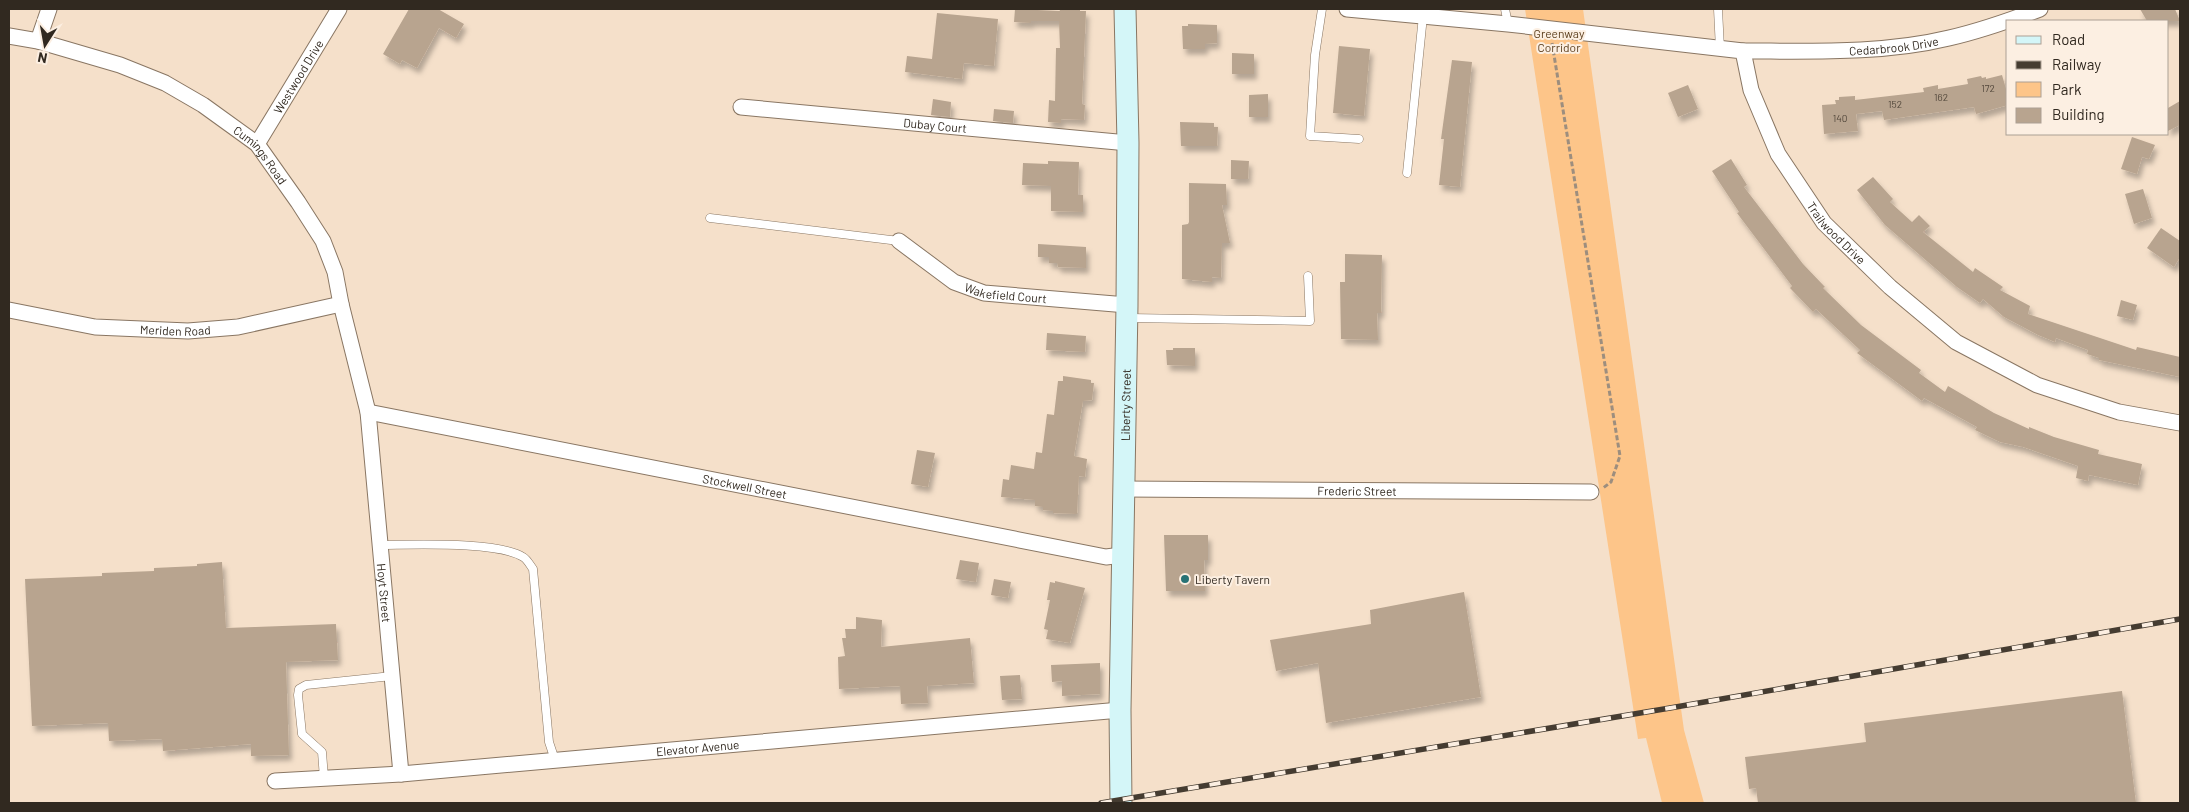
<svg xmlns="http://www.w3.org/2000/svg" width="2189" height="812" font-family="Barlow,sans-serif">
  <defs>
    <filter id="shadow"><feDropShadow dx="3" dy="5.5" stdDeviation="2.5" flood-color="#0004"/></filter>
  </defs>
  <rect width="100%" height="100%" fill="#f5e0ca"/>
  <path fill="#fdc589" d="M1525 9H1583L1684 730 1704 803H1662L1646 738 1638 739Z"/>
  <g fill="#b8a48f" filter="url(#shadow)">
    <path d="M409 9H438L464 24 456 38 439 28 417 68 402 60 400 64 383 54Z"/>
    <path d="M1015 9 1060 11 1059 9H1080V11H1086L1082 104 1085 105 1084 120 1061 119V123L1048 122 1049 100 1055 101 1056 48H1060L1059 21H1031V23L1014 22Z"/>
    <path d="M2140 9H2175L2180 21H2147Z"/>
    <path d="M937 13 998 19 994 66 964 63 962 79 905 72 907 56 932 59Z"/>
    <path d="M1188 24 1217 25V43L1205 44V49H1183L1182 26H1188Z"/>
    <path d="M1339 46 1370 49 1364 116 1333 113Z"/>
    <path d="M1232 53 1254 54V74H1232Z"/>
    <path d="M1452 60 1472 62 1460 187 1439 185 1444 139H1441Z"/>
    <path d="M2002 75 2008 96V105L1976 114 1974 107 1884 120 1882 111 1856 114 1858 131 1824 134 1822 105 1836 104 1835 100H1839V97L1855 96V100L1924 92 1923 88 1938 85V89L1968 84 1967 79 1981 76 1982 78 1986 77V79Z"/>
    <path d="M1688 85 1698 109 1678 117 1668 93Z"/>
    <path d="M1268 94V117H1249V95Z"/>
    <path d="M933 99 951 102 950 117 931 115Z"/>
    <path d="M2180 101V125L2168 131V108Z"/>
    <path d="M994 109 1014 111 1013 123 993 121Z"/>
    <path d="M1180 122 1214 123V127H1218L1217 146H1181Z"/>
    <path d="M2132 137 2155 145 2149 159 2142 157 2137 174 2121 169Z"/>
    <path d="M1731 159 1747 185 1744 187 1803 264 1825 287 1823 288 1861 325 1921 370 1919 373 1945 392 1948 386 1994 413 2029 429V427L2054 437 2099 450 2098 454 2142 464 2138 485 2089 475 2088 481 2076 478 2078 466 2023 447 2000 442 1975 430 1977 427 1924 398 1922 401 1857 353 1860 350 1816 309 1813 312 1790 288 1792 286 1737 213 1739 212 1712 171Z"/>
    <path d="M1231 160 1249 161 1248 179H1231Z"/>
    <path d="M1048 161 1079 162 1078 195H1083V212L1051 211V186L1022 185 1023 163 1048 164Z"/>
    <path d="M1873 177 1893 199 1890 202 1912 222 1919 215 1930 226 1923 232 1973 272 1975 268 2003 287 2000 290 2030 306 2028 314 2136 350 2137 347 2180 357V377L2099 360V358L2087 354 2088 350 2056 338 2055 342 2038 335 2004 317 1983 299 1980 303 1957 287 1885 225 1857 190Z"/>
    <path d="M1189 183 1226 184 1227 205H1222L1230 243H1222L1221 278 1212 277V282L1182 279V225L1188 224 1189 222Z"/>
    <path d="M2143 189 2152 218 2134 224 2125 194Z"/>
    <path d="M2161 228 2180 241V257L2174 267 2147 248Z"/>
    <path d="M1038 244 1086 247V268L1058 267 1057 263H1049V257H1038Z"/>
    <path d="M1345 254 1382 255 1381 313H1377L1378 340 1341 339 1340 282H1345Z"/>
    <path d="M2121 300 2137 305 2133 320 2117 316Z"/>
    <path d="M1047 333 1086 336 1085 352 1046 350Z"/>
    <path d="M1173 348H1195V366L1167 365 1166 350H1173Z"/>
    <path d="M1063 376 1091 380V383H1094L1092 400 1083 401 1074 456 1087 459 1085 477 1079 476 1077 514 1053 513V511L1043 510V507L1035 506V500L1001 497 1003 479 1009 480 1011 465 1034 469 1036 452 1042 453 1047 414 1054 415 1058 381H1063Z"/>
    <path d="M917 450 935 453 928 487 911 484Z"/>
    <path d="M1164 535H1208V560H1204L1205 591H1166Z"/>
    <path d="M960 560 979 563 976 582 956 579Z"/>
    <path d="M222 562 226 628 336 624 338 660 286 662 289 755 251 756V744L163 751 162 739 109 741 108 723 32 726 25 579 102 576V573L154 571V568L197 566V564Z"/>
    <path d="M994 579 1011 582 1008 598 991 595Z"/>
    <path d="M1055 581 1085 588 1070 643 1046 639 1048 630 1044 629 1050 600H1047L1050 582 1055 583Z"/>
    <path d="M1464 592 1481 697 1326 723 1318 663 1276 671 1270 640 1371 624 1370 610Z"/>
    <path d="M856 617 882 620 881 647 970 638 974 683 927 686 928 703 901 704 900 686 839 689 838 657 845 656 842 638H846L845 629H856Z"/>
    <path d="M1100 663V694L1062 696V681L1052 682 1051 665Z"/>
    <path d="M1020 675 1022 699 1002 700 1000 676Z"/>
    <path d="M2122 691 2136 803H1758L1756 788 1749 789 1745 757 1866 742 1864 723Z"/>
  </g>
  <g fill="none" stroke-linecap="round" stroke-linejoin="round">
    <g stroke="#897663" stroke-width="9">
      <g id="lane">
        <path d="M1322 9 1315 55 1310 136 1359 139"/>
        <path d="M1505 9 1508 24"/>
        <path d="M1718 9 1720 49"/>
        <path d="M1407 173 1423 16"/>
        <path d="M710 218 899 241"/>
        <path d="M1129 318 1310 321 1308 276"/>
        <path d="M380 545C412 545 498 541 523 557 527 559 530 565 533 569L549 742 555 760"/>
        <path d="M324 778 322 752 302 734 298 695 299 689 306 685 392 676"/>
      </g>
    </g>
    <g stroke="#897663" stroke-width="17">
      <g id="street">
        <path id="s1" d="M1347 9 1508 24 1743 51 1751 90 1778 154 1824 223 1890 287 1956 342 2037 385 2119 412 2180 423"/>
        <path id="s2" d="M9 36 38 41 120 65 165 83 203 105 257 144 298 202 323 241 335 272 341 304 368 412 401 774"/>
        <path d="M38 41 49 9"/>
        <path id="s3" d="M1743 51C1811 51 1883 54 1949 38 1980 31 2011 20 2040 9"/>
        <path id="s4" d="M741 107 1128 143"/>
        <path id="s5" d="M257 144 339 9"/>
        <path id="s6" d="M899 241 954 282 984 293 1127 305"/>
        <path id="s7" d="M9 310 95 327 188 331 238 327 341 304"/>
        <path id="s8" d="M368 412 1106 557 1122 555"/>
        <path id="s9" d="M1123 489 1591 492"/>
        <path id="s10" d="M275 781 401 774 1120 710"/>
      </g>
    </g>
    <g stroke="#897663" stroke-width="23">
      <g id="secondary">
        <path id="s11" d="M1121 803 1120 710 1127 305 1128 143 1125 9"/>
      </g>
    </g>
    <path stroke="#9d8e7e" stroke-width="3" stroke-dasharray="5 2.5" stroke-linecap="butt" d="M1552 43 1620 456 1611 482 1603 488"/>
    <use href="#lane" stroke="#fff" stroke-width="8"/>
    <use href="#street" stroke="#fff" stroke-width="15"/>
    <use href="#secondary" stroke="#d4f6f8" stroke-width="21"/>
    <g stroke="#453c31" stroke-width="5.5">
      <path id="rail" d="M1101 803 1670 708 2180 619"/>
    </g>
    <use href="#rail" stroke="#fcefe2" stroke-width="4" stroke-dasharray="11" stroke-linecap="butt"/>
  </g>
  <circle fill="#277275" stroke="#fcefe2" stroke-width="2" cx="1185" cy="579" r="5"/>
  <g text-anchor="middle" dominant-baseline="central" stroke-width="4" stroke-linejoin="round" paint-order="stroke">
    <g font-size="10" fill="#53483c">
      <text x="1988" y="88">172</text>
      <text x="1941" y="97">162</text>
      <text x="1895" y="104">152</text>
      <text x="1840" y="118">140</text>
    </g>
    <g font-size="12" fill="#5f4221" stroke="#fcefe2">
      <text x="1559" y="33">Greenway<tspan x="1559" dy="14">Corridor</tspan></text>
    </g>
    <g font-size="12" fill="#312920" stroke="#fcefe2">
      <text stroke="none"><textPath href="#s3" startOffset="151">Cedarbrook Drive</textPath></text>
      <text stroke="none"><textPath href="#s5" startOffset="79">Westwood Drive</textPath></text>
      <text stroke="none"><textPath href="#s4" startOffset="195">Dubay Court</textPath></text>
      <text stroke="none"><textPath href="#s2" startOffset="284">Cumings Road</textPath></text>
      <text stroke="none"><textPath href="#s1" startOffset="606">Trailwood Drive</textPath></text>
      <text stroke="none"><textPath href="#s6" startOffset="122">Wakefield Court</textPath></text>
      <text stroke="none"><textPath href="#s7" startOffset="168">Meriden Road</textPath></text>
      <text stroke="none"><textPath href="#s11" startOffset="398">Liberty Street</textPath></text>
      <text stroke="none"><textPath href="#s8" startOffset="384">Stockwell Street</textPath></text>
      <text stroke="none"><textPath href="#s9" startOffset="234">Frederic Street</textPath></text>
      <text stroke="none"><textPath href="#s2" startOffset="750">Hoyt Street</textPath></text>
      <text stroke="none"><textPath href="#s10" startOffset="424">Elevator Avenue</textPath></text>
    </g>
    <g font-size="12" fill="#312920" stroke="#fcefe2" text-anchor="start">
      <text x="1195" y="579">Liberty Tavern</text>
    </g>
  </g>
  <rect width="2189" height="812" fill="none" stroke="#312920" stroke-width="20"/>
  <rect x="2006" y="20" width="162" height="115" fill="#fcefe2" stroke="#aba094"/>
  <rect x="2016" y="36" width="25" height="8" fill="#d4f6f8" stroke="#aba094"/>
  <text x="2052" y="45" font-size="15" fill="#312920">Road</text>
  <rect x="2016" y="61" width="25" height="8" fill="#453c31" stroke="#aba094"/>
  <text x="2052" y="70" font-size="15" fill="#312920">Railway</text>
  <rect x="2016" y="82" width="25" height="15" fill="#fdc589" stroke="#aba094"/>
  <text x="2052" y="95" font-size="15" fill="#312920">Park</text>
  <rect x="2016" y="108" width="25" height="15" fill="#b8a48f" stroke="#aba094"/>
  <text x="2052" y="120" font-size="15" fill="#312920">Building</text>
  <g transform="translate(45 45) rotate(191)" stroke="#fcefe2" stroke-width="4" paint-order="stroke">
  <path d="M0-4L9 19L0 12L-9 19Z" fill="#312920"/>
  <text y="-8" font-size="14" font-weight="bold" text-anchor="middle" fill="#312920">N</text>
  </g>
</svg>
